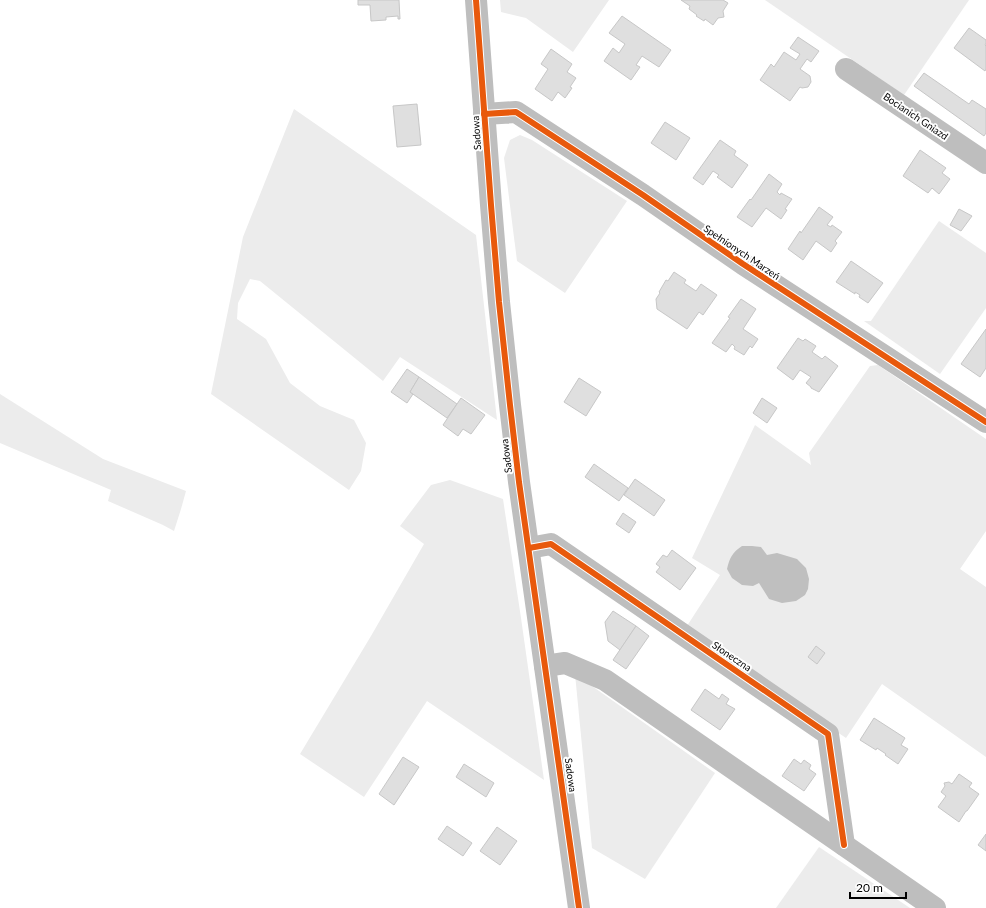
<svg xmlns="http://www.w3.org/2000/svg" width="986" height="908" font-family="Lato,sans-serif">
  <rect width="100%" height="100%" fill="#fff"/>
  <g fill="#ececec">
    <path d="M500 0H609L573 52 526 18 501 12Z"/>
    <path d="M765 0H969L904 95Z"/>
    <path d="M294 109 476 235 497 420 400 357 383 381 260 281 250 279 238 303 237 319 266 339 290 383 320 406 354 420 366 443 361 471 349 490 211 394 243 237Z"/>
    <path d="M520 135 532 140 627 201 565 293 517 261 504 158 510 140Z"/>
    <path d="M939 221 986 253V308L940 374 864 321H871Z"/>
    <path d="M878 365 986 439V531L960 569 986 587V757L882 684 846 738 685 629 720 575 692 558 755 425 811 465 809 453 870 366Z"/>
    <path d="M0 394 103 459 186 491 181 509 174 531 163 525 108 501 111 490 0 443Z"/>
    <path d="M450 480 503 499 521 618 544 780 427 701 364 797 300 754 371 636 424 544 400 526 431 485Z"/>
    <path d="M575 674 715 773 645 879 592 848Z"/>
    <path d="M819 847 910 908H776Z"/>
  </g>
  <path fill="#bfbfbf" d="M742 546H752L761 547 767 555 777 553 797 559 806 568 809 579 808 589 805 595 796 601 782 603 769 599 759 583 753 586 742 585 732 578 727 569C730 557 732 553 742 546Z"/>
  <g fill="#dfdfdf" stroke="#c7c7c7">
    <path d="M358 0H399L400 19H398V16L386 17V20L371 21 370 5H358Z"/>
    <path d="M681 0H723L728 3 723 11 724 17 718 18 713 25 705 19 704 21 696 16 697 15 689 9 690 6Z"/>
    <path d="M622 16 671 50 659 67 642 56 636 65 640 67 631 80 604 61 613 48 619 53 625 44 609 33Z"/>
    <path d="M969 28 986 40V43L985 45 986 46V69L985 71 954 48Z"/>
    <path d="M798 37 819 51 811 62 807 59 800 69 810 76 811 82 808 87 802 88 800 87 790 101 760 80 771 64 774 67 784 52 796 60 800 54 790 48Z"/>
    <path d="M551 49 572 64 567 72 576 78 570 87 572 88 565 98 558 92 552 101 535 89 548 69 541 64Z"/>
    <path d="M924 73 969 104 972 100 986 109V133L984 136 914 86Z"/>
    <path d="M417 104 421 145 397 147 393 106Z"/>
    <path d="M665 122 690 138 676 160 651 143Z"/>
    <path d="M720 140 736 151 734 155 748 165 732 188 717 177 719 175 713 171 703 185 693 178Z"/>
    <path d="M920 150 946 168 942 173 950 179 939 194 932 188 928 193 903 176Z"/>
    <path d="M769 174 782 184 777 192 780 195 781 193 792 199 785 209 787 210 781 219 766 208 752 227 737 217 750 199 751 200Z"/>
    <path d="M819 207 833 217 827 225 831 227 832 225 842 232 835 241 837 243 831 252 816 241 803 260 788 249 800 231 801 233Z"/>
    <path d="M959 209 972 216 961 231 950 225Z"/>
    <path d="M851 261 883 283 868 303 859 297 860 295 855 292V294L836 282Z"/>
    <path d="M674 272 686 280 684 283 696 291 701 284 717 295 703 315 699 312 687 329 657 309 656 299 660 293 659 292 666 280 668 281Z"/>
    <path d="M741 299 756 309 743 329 758 339 752 348 750 346 744 355 734 349 735 347 732 344 726 352 712 343 730 318 728 317Z"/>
    <path d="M986 329V368L980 377 961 364Z"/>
    <path d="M798 338 803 341 805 339 816 346 812 352 822 359 825 356 838 366 819 392 811 388V387L806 383 811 377 800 370 793 380 777 368Z"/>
    <path d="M407 369 419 377 410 392 413 394 407 403 391 392Z"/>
    <path d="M419 377 457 404 447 418 410 392Z"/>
    <path d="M579 378 601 392 586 416 564 402Z"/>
    <path d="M461 398 485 415 471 434 463 429 458 436 443 425Z"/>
    <path d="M762 398 777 408 767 423 753 413Z"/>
    <path d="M594 464 628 488 619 501 585 477Z"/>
    <path d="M635 479 665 500 654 516 624 495Z"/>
    <path d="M623 513 636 522 629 533 616 524Z"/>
    <path d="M672 550 696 568 680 590 656 572 660 567 656 564 663 555 667 557Z"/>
    <path d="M613 611 636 626 620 650 608 641 605 622Z"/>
    <path d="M636 626 649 636 626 669 613 660Z"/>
    <path d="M816 646 825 653 817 664 808 657Z"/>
    <path d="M705 689 719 699 722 694 729 699 726 704 735 709 720 730 691 710Z"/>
    <path d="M874 718 905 738 901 745 908 749 898 764 885 755 886 754 877 748 876 750 860 740Z"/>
    <path d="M403 757 419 767 394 805 379 794Z"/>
    <path d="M794 759 801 764 804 760 811 765 809 769 816 774 804 791 782 776Z"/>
    <path d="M464 764 494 783 486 797 456 777Z"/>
    <path d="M959 774 972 783 969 787 979 794 967 811H966L959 822 938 807 946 796 941 792 945 786 944 783 949 782 952 784Z"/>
    <path d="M447 826 472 843 463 856 438 839Z"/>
    <path d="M497 827 517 841 500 865 480 851Z"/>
    <path d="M986 834V851L978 845Z"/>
  </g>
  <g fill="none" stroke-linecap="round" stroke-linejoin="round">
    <g stroke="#bebebe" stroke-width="22">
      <path d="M476 0 491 205 499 302 510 405 519 482 579 908"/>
      <path d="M846 69 986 163"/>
      <path d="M484 114 516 112 643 195 743 264 986 422"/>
      <path d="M529 548 551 544 828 734 844 845"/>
      <path d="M545 666 565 663 605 680 935 908"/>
    </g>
    <g stroke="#fff" stroke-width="8">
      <g id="cycleway">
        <path d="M476 0 491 205 499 302 510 405 519 482 579 908"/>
        <path d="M484 114 516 112 643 195 743 264 986 422"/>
        <path d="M529 548 551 544 828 734 844 845"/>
      </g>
    </g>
    <use href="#cycleway" stroke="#e8590c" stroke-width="6"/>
  </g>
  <g text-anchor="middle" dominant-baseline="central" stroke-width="4" stroke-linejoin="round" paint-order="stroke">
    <g font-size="10" fill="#000" stroke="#fff">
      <text transform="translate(916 116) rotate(34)">Bocianich Gniazd</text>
      <text transform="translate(476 133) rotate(-94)">Sadowa</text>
      <text transform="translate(742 252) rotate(34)">Spełnionych Marzeń</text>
      <text transform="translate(506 456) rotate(-97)">Sadowa</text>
      <text transform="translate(732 656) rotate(34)">Słoneczna</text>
      <text transform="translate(571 775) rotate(82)">Sadowa</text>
    </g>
  </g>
  <path d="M850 892v6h56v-6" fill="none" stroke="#000000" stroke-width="2"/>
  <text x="856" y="892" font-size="12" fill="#000000" stroke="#ffffff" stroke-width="3" paint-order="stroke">20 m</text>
</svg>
